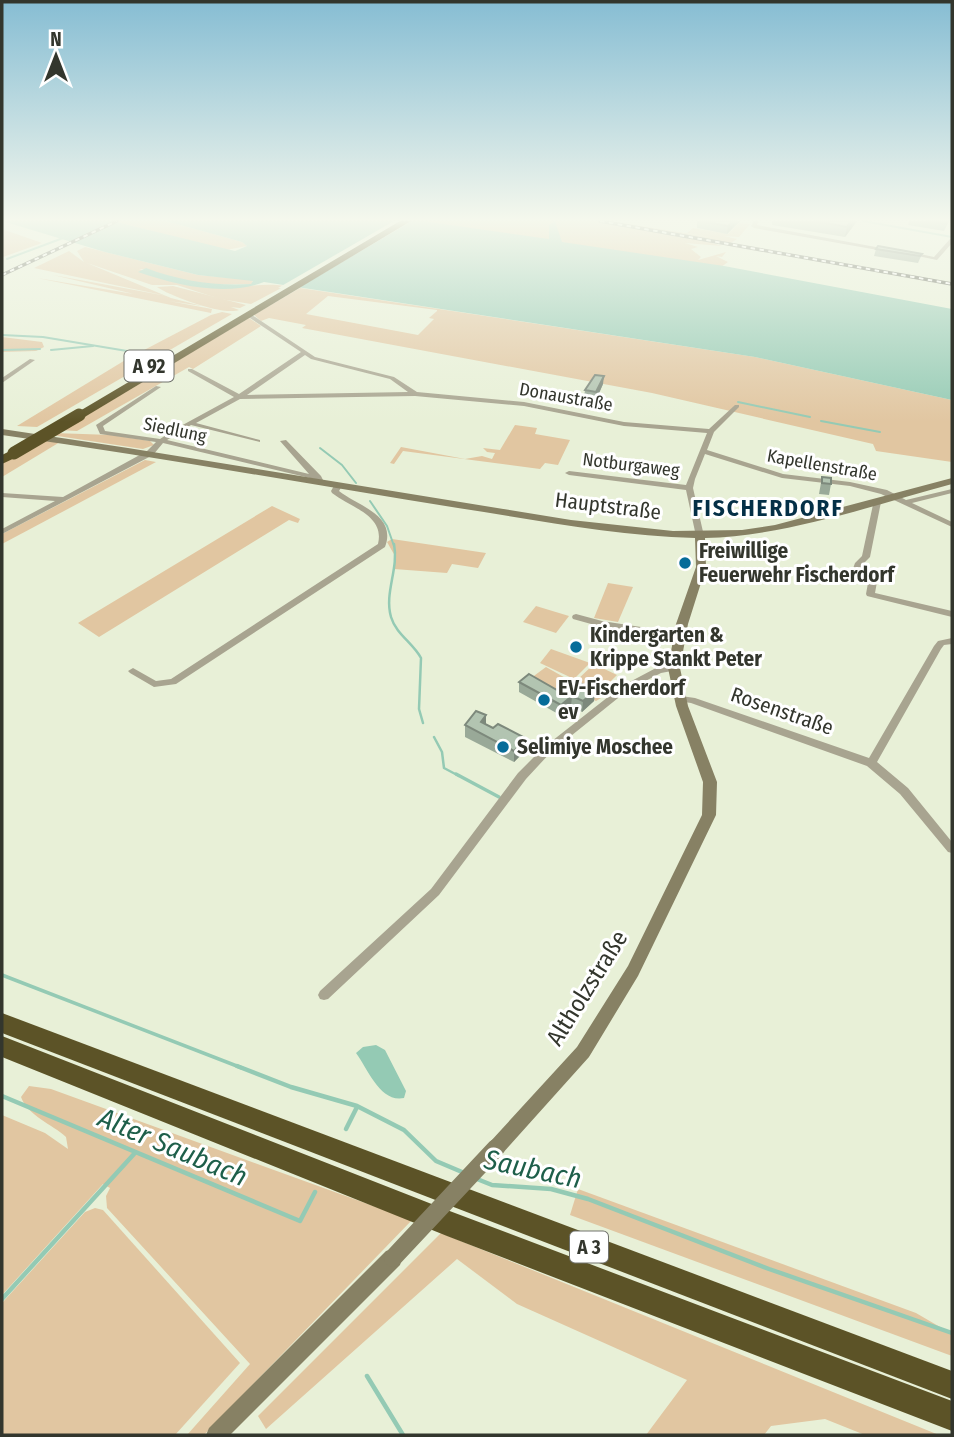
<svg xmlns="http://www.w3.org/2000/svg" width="954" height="1437" font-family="'Fira Sans Condensed',sans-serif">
  <rect width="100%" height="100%" fill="#e8f0d7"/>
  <g fill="#e1c6a1" fill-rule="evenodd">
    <path d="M112 221H166L242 242 247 246 226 250Z"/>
    <path d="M423 221H610L721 239 687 233 693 228 728 234 739 223 750 224 739 237 724 236 737 239 729 244 703 240 722 246 685 243 698 247 691 249 701 257 698 260 726 252 722 257 716 256 728 262 721 267Z"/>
    <path d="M2 229 42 243 3 257Z"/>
    <path d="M85 247 198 275 253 280 252 284C226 285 197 285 172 278 160 275 151 268 139 269 163 276 189 287 214 288 239 289 261 282 285 286L251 304 220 299 177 285H152L87 263 171 298 202 306 169 301 212 309 211 313 37 278 134 294 53 275 167 296 34 268 69 251 84 262 77 251Z"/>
    <path d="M173 286 246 305 240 308 231 307 239 310C223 316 170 296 157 287Z"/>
    <path d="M300 288 755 357 952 400V462L876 451 873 444 652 393 302 328 306 325 269 318 261 321 254 315ZM328 296 437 310V311L429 318 434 319 418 335 306 314Z"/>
    <path d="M222 312 232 314 37 427 17 426 127 359 211 315Z"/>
    <path d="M249 318 261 326 193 369 189 367 77 431 59 430Z"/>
    <path d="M2 337 42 342 44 347 36 351 2 352Z"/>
    <path d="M515 425 537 428 535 434 570 440 558 465 545 463 540 469 403 451 394 464 390 463 401 447 465 459 482 456 492 459 495 453 487 452 483 448 500 450Z"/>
    <path d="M54 433 111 435 150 441 154 445 143 449 51 435Z"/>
    <path d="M44 440 60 442 2 477V463Z"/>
    <path d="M145 460 156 462 2 544V534Z"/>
    <path d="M272 506 300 519 298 523 289 520 99 637 78 623Z"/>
    <path d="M392 539 486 553 478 568 452 564 447 573 394 569 395 556 387 542Z"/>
    <path d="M608 583 633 587 618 622 594 618Z"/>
    <path d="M536 606 569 616 556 633 523 622Z"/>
    <path d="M551 649 590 663 574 679 540 663Z"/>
    <path d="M594 664 617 675 609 683 616 687 604 696 576 681Z"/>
    <path d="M546 667 601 698 596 701 577 691 564 702 527 681Z"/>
    <path d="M29 1086 51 1089 412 1220 204 1435H187L250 1364 107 1208 106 1196 110 1188 103 1184 2 1295V1115L45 1133 68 1149 66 1137C52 1124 28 1116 21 1097Z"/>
    <path d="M578 1189 916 1313 952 1334V1356L570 1215Z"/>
    <path d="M95 1208 103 1210 240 1363 175 1435H2V1303L85 1212Z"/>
    <path d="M441 1233 939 1435H865L825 1419 771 1426 764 1435H646L687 1380 517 1304 457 1259 266 1429 258 1416Z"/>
  </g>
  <g fill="#94cab4">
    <path d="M2 221H112L235 251 247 246 242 242 166 221H423L549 239V225L555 221 562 242 724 266 952 309V400L755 357 264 282C225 297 176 285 138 272L146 268C180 281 215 286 251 284L253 281 198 275 105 252Z"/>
    <path d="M376 1045 385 1050 406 1091 404 1098C380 1103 368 1069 356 1053L363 1047Z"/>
  </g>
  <path fill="#e8f0d7" d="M394 221H412L295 290 278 288Z"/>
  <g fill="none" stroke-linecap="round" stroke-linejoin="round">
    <g stroke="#94cab4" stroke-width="2">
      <path d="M863 221 952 237"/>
      <path d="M7 259 63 238"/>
      <path d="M2 335 43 337 133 352"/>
      <path d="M2 350 40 349"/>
      <path d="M51 350 93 346"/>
      <path d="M738 402 810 417"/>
      <path d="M821 421 880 432"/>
      <path d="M320 448 342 465 356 483"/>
      <path d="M370 501 387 526 394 546"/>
    </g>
    <g stroke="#94cab4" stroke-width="2.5">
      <path d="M394 544C399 569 384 593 391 617 396 634 413 643 421 658L419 709 423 723"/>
      <path d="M434 737 442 752 444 768 459 776"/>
    </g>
    <g stroke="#94cab4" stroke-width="3.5">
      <path d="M456 774 499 797"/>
      <path d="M2 975 242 1068"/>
    </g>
    <g stroke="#94cab4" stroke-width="4.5">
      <path d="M237 1066 291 1087 357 1106 404 1130 436 1161 462 1172"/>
      <path d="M2 1096 300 1221 315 1192"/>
      <path d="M346 1129 357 1107"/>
      <path d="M477 1179 492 1185 551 1189 588 1199 769 1269 952 1333"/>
      <path d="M2 1299 134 1154"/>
      <path d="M367 1376 403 1435"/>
    </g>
    <g fill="#a8a490" fill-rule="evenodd">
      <path d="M754 221H759L757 225 892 250 889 252 754 228 751 226Z"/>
      <path d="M950 239H952V243L937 260 908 254 911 252 934 257Z"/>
      <path d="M252 315 315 357 394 377 417 392 524 402 624 422 709 429 735 405H739V407L714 432 707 450 783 474 850 482 887 490 906 500 952 489V493L912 503 952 522V527L881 494 850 486 782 478 705 454 695 479 693 488 704 536 700 538 696 536 686 490 569 475 565 473 569 471 686 485 707 433 624 426 524 406 415 396 240 399 196 423 260 440V442L191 425 167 440 309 474 280 441 286 440 321 476 323 480 322 482H319L314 479 163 443 153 455 2 534V529L55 501 2 497V493L63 497 147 451 156 442 100 434 96 425 156 386 161 387 103 426 105 431 160 439 179 427 234 397 188 371V369H192L239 394 301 352 250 318 249 317ZM305 355 311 359 390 379 408 392 247 395Z"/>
      <path d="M30 359 35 360 2 383V378Z"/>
      <path d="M335 484H341L342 486 339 491C358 506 397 515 385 547L176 684 154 687 130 673 128 671 133 668 156 681 171 679 378 544C385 515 351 508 332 493L331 491Z"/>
      <path d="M874 500H880L881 502 870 557 863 564 859 576 876 580 877 582 875 593 952 611V617L867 596 866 594 868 583 851 579 850 577 855 563 862 556Z"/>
      <path d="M576 614 602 621 680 633 684 636 680 639 602 627 573 619 572 617 573 615Z"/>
      <path d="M952 638V644L944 645 941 649 877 762 908 788 952 842V853L948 852 900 794 867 766 691 703 678 701 676 699 681 696 695 698 869 758 934 646 938 641Z"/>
      <path d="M674 665 679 668 677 670 661 673 628 690 551 752 526 779 439 895 328 999 324 1000 320 999 318 995 320 991 431 889 518 773 543 748 622 686 656 668Z"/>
    </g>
    <g fill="#878164" fill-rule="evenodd">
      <path d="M2 429 128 448 571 520 673 531 742 530 775 525 952 478V484C873 505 787 536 705 538L706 567 688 624 680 668 688 706 717 782 716 815 638 976 589 1057 502 1154 496 1156 490 1154 487 1148 490 1142 577 1047 628 966 702 815 703 782 676 706 668 668 676 624 696 567 695 538C615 536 537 520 458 508 306 484 155 456 2 435Z"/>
      <path d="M393 1249 400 1251 402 1258 400 1265 230 1435H206L209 1428 386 1251Z"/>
    </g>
    <g fill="#5c5327" fill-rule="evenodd">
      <path d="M400 221H411L83 418 73 415Z"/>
      <path d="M14 449 19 450V456L2 464V455Z"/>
      <path d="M2 1013 952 1371V1399L2 1033Z"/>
      <path d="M2 1036 447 1210 952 1401V1431L447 1236 2 1057Z"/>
    </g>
    <g stroke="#515549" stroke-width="3.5">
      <g id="rail">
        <path d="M600 221 952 284"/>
        <path d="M2 275 117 221"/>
      </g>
    </g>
    <use href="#rail" stroke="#fff" stroke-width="2" stroke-dasharray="4.5" stroke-linecap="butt"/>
    <path stroke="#878164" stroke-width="18" d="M393 1258 496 1148"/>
    <path stroke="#5c5327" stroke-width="13" d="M14 453 79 415"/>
  </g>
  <g fill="#99a998">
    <path d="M697 221H740L727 234 697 228Z"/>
    <path d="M772 221H857L845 237 772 225Z"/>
    <path d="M909 221H949L944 231 908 225Z"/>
    <path d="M876 249 922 254 918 263 874 256Z"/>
    <path d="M603 384 596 400 584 398 585 390Z"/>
    <path d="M822 477 831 484 829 495 819 494Z"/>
    <path d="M519 682 564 694 595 691 594 701 582 712 571 706 560 715 519 692Z"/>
    <path d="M486 715V725L526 750 514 762 465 737V725Z"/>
  </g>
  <g fill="#7d897c">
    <path d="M734 221H740L727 234 728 226Z"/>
    <path d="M851 221H857L845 237 847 227Z"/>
    <path d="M604 376 603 384 596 400V392Z"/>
    <path d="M595 691 594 701 582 712 583 701Z"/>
    <path d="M572 696 571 706 560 715 561 705Z"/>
    <path d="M486 715V726L481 722Z"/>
    <path d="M527 739 526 750 514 762V751Z"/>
  </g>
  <g fill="#b2c4b1" stroke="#7d897c" stroke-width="2">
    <path d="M699 221H734L728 226Z"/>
    <path d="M815 221H851L847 227Z"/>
    <path d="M928 221H948L946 224Z"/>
    <path d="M878 246 922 254 920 256 876 249Z"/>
    <path d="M595 375 604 376 596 392 585 390Z"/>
    <path d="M822 477 831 478V484L822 483Z"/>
    <path d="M529 674 564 694 578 682 595 691 583 701 572 696 561 705 519 682Z"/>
    <path d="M476 711 486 715 481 722 493 728 498 724 527 739 514 751 465 725Z"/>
  </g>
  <linearGradient id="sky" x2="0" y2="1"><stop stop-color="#86bdd3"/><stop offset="0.52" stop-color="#f5f8ed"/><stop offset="1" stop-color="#f5f8ed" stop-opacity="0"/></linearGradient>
  <rect width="954" height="422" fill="url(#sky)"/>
  <g fill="#066c99" stroke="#fff" stroke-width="2.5">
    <circle cx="685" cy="563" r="7"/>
    <circle cx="576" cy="647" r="7"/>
    <circle cx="544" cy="700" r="7"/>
    <circle cx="503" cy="747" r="7"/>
  </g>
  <g text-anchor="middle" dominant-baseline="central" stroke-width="6" stroke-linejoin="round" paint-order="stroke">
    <g font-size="18" fill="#33362d" stroke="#fff">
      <text transform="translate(566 397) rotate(10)">Donaustraße</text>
      <text transform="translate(175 430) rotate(12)">Siedlung</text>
      <text transform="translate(631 465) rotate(7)">Notburgaweg</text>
      <text transform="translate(822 465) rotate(10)">Kapellenstraße</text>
    </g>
    <g fill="#fff" stroke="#70726c" stroke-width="2">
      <rect x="124.5" y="350.5" width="49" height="31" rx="5"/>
      <rect x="570" y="1231.5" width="38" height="31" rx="5"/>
    </g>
    <g font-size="19" font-weight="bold" fill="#33362d">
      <text x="149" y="366">A 92</text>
      <text x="589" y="1247">A 3</text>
    </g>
    <g font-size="21" fill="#33362d" stroke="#fff">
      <text transform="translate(608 506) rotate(7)">Hauptstraße</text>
      <text transform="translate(782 711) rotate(19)">Rosenstraße</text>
    </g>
    <g font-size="21" font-weight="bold" fill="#33362d" stroke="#fff" text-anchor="start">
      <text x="699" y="551">Freiwillige<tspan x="699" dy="24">Feuerwehr Fischerdorf</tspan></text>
      <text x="590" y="635">Kindergarten &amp;<tspan x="590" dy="24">Krippe Stankt Peter</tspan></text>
      <text x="558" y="688">EV-Fischerdorf<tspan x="558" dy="24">ev</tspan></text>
      <text x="517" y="747">Selimiye Moschee</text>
    </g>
    <g font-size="23" font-weight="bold" letter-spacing="2" fill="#042f46" stroke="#fff">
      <text x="768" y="508">FISCHERDORF</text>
    </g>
    <g font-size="24" fill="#33362d" stroke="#fff">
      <text transform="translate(587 988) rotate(-58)">Altholzstraße</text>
    </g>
    <g font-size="28" font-style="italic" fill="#1e5f4a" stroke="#fff">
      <text transform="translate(173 1147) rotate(23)">Alter Saubach</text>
      <text transform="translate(533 1169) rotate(12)">Saubach</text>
    </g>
  </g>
  <rect width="954" height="1437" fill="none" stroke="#33362d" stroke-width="7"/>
  <g transform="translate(56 56)" stroke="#ffffff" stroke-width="5" paint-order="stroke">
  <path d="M0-5L12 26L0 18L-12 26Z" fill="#33362d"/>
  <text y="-10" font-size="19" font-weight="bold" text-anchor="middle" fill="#33362d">N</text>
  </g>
</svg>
